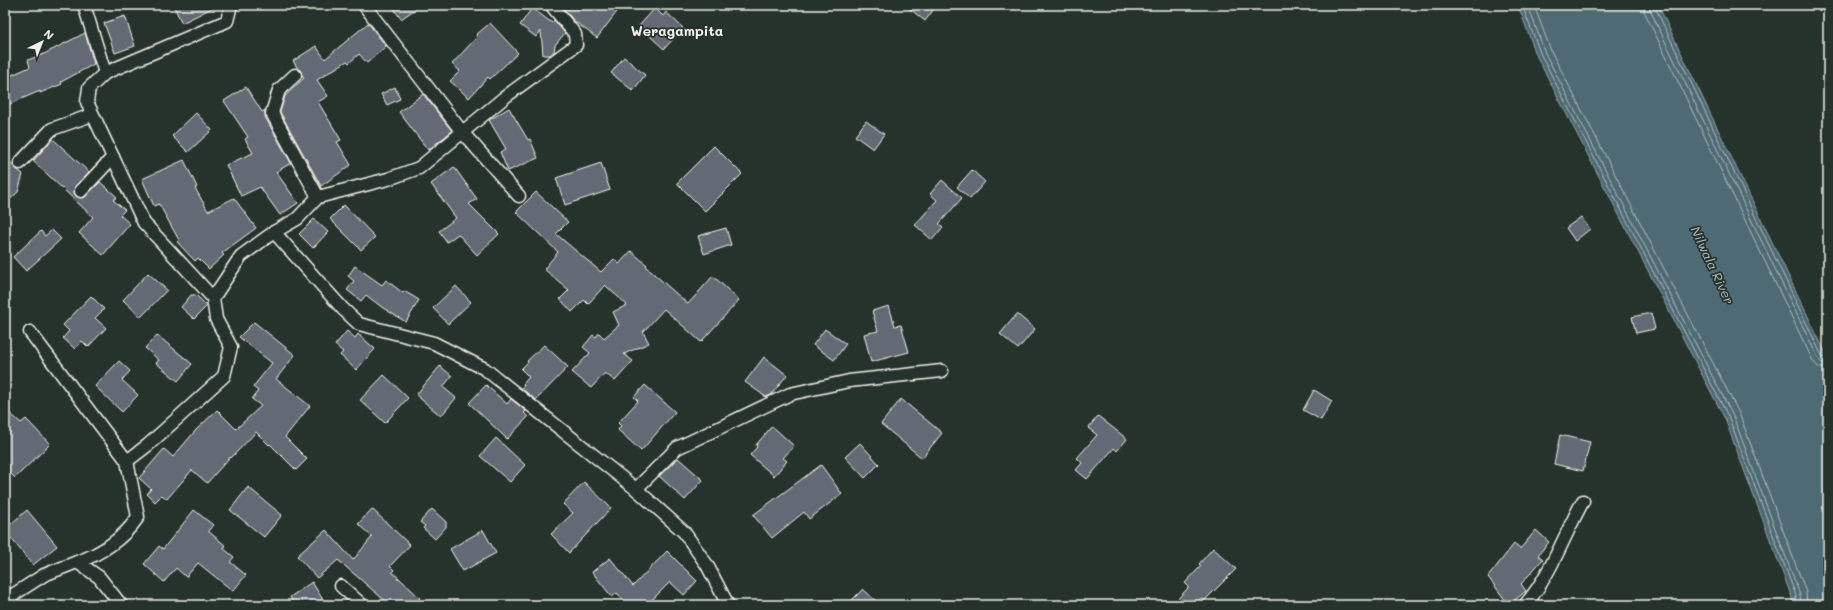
<svg xmlns="http://www.w3.org/2000/svg" width="1833" height="610" font-family="Mali,sans-serif">
  <rect width="100%" height="100%" fill="#26332d"/>
  <filter id="ink" filterUnits="userSpaceOnUse"><feTurbulence type="fractalNoise" baseFrequency=".025" numOctaves="2"/><feDisplacementMap in="SourceGraphic" scale="8" xChannelSelector="R" yChannelSelector="G"/><feConvolveMatrix kernelMatrix="1 2 1 2 8 2 1 2 1" color-interpolation-filters="sRGB"/></filter>
  <g filter="url(#ink)">
    <path fill="#4e6b74" stroke="#90a1a2" d="M1518 5H1658L1828 358V605H1792V598L1725 419 1537 57Z"/>
    <g fill="none" stroke-linecap="round" stroke-linejoin="round">
      <g stroke="#b2bbba" stroke-width="1">
        <path d="M1522 5 1541 55 1729 418 1796 596 1795 605"/>
        <path d="M1528 5 1545 53 1733 416 1800 595 1801 605"/>
        <path d="M1534 5 1551 51 1739 413 1806 592 1807 605"/>
        <path d="M1643 5 1645 13 1813 361 1818 367 1828 370"/>
        <path d="M1649 5 1650 10 1818 358 1822 363 1828 364"/>
        <path d="M1654 5 1822 356 1828 359"/>
      </g>
    </g>
    <g fill="#636a74" stroke="#f4f1e8">
      <path d="M173 5H218L182 23Z"/>
      <path d="M391 5H421L401 19Z"/>
      <path d="M568 5H622L597 38 574 21 564 9Z"/>
      <path d="M905 5H937L925 21Z"/>
      <path d="M532 8 552 23 554 20 565 33 555 45 554 52 550 55H543L541 31 536 37 520 25Z"/>
      <path d="M655 8 663 16 666 12 683 28 664 49 639 26Z"/>
      <path d="M125 16 135 46 115 53 104 23Z"/>
      <path d="M368 23 386 46 367 63 359 54 349 63 347 61 317 80 328 96 318 102 341 140 337 142 351 165 321 186 280 112 285 96 304 78 293 61 316 46 325 59Z"/>
      <path d="M490 23 518 53 490 79 488 77 469 98 450 81 460 71 452 64 477 37 476 35Z"/>
      <path d="M85 33 94 64 61 82 62 84 40 93V91L5 106V78L30 67 28 60 44 54Z"/>
      <path d="M624 57 645 75 633 91 611 73Z"/>
      <path d="M246 87 262 112 265 110V117L291 163 276 172 298 203 280 215 260 187 241 196 226 165 253 153 245 139 248 137 224 101Z"/>
      <path d="M395 87 400 99 387 105 381 94Z"/>
      <path d="M423 94 452 131 428 150 399 112Z"/>
      <path d="M509 108 528 140 530 139 538 158 508 171 500 152 506 149 489 120Z"/>
      <path d="M196 113 212 130 188 152 172 136Z"/>
      <path d="M866 121 884 134 873 149 855 136Z"/>
      <path d="M53 139 89 172 75 186 74 193 76 196 84 198 100 182 117 197 113 200 125 210 120 215 130 224 103 255 79 233 93 217 33 161Z"/>
      <path d="M714 146 742 174 705 211 677 183Z"/>
      <path d="M5 156 15 168 23 174 18 192 5 204Z"/>
      <path d="M184 160 197 187 195 188 208 211 234 198 256 228 222 253 224 255 209 269 198 258 195 261 177 242 179 240 159 204 154 206 142 179Z"/>
      <path d="M601 163 610 190 565 205 556 178Z"/>
      <path d="M454 167 477 199 469 204 499 234 477 255 458 234 447 242 439 231 456 218 431 184Z"/>
      <path d="M972 170 985 182 970 199 957 187Z"/>
      <path d="M942 180 962 198 939 224 943 227 932 240 915 225 937 200 930 194Z"/>
      <path d="M536 192 568 222 556 234 601 272 614 259 619 264 631 251 647 265 646 267 688 304 713 276 739 300 701 342 664 309 643 332 649 343 624 354 633 361 615 381 605 373 591 388 572 372 590 353 583 347 593 335 596 337 599 333 604 338 619 325 613 312 627 305 605 285 588 304 584 300 572 312 560 299 569 290 544 269 558 252 516 212Z"/>
      <path d="M344 205 375 237 361 250 330 219Z"/>
      <path d="M1581 217 1590 229 1575 241 1566 228Z"/>
      <path d="M314 219 328 232 313 248 299 234Z"/>
      <path d="M726 228 731 245 704 254 698 236Z"/>
      <path d="M52 230 61 239 26 271 13 257 41 231 45 236Z"/>
      <path d="M355 266 382 285 386 280 403 293 404 291 419 300 406 322 383 308 366 295 361 301 347 290 354 281 348 276Z"/>
      <path d="M148 273 167 290 141 317 123 300Z"/>
      <path d="M456 286 471 302 448 324 433 308Z"/>
      <path d="M191 295H196L207 306 194 319 181 307Z"/>
      <path d="M91 296 104 309 95 318 106 328 88 347 82 341 75 349 63 338 69 331 63 325Z"/>
      <path d="M889 306 895 326 901 325 909 352 871 362 864 334 878 331 872 311Z"/>
      <path d="M1651 313 1655 329 1636 333 1632 317Z"/>
      <path d="M1017 314 1035 329 1018 349 1000 334Z"/>
      <path d="M254 322 295 355 276 379 310 406 285 437 307 459 296 470 270 444 269 445 256 432 231 458 230 457 207 483 192 470 167 499 162 495 155 502 147 494 151 489 139 478 164 449 173 457 196 430 217 410 236 429 261 406 252 399 258 391 253 387 272 363 239 337Z"/>
      <path d="M825 329 846 344 834 360 813 345Z"/>
      <path d="M347 331 355 338 358 334 375 349 356 370 340 355 343 352 335 345Z"/>
      <path d="M157 335 192 364 178 381 156 363 159 360 145 348Z"/>
      <path d="M544 345 568 367 536 400 521 388 524 386 523 384 529 377 521 369 528 362 527 361Z"/>
      <path d="M764 357 787 375 771 395 766 397 745 382Z"/>
      <path d="M119 361 130 371 122 380 138 395 122 412 95 386Z"/>
      <path d="M440 366 452 376 443 387 456 398 441 416 416 395Z"/>
      <path d="M384 375 408 398 385 423 360 400Z"/>
      <path d="M486 385 507 404 511 399 526 411 524 413 528 417 507 439 469 403Z"/>
      <path d="M645 385 675 412 641 451 618 430 621 426 618 423 638 401 634 397Z"/>
      <path d="M1314 390 1332 401 1321 420 1303 410Z"/>
      <path d="M901 399 942 433 922 458 881 424Z"/>
      <path d="M5 409 21 423 26 419 50 444 15 478 5 468Z"/>
      <path d="M1098 416 1127 439 1117 451 1114 448 1087 479 1076 470 1082 463 1077 458 1097 435 1088 428Z"/>
      <path d="M772 426 794 446 783 458 787 461 774 476 750 455 757 447 756 445Z"/>
      <path d="M1560 435 1590 442 1583 471 1554 464Z"/>
      <path d="M496 438 525 465 510 482 480 456Z"/>
      <path d="M860 443 879 464 865 478 845 457Z"/>
      <path d="M678 458 703 480 685 500 659 476Z"/>
      <path d="M821 465 842 494 809 519 804 512 772 538 753 515Z"/>
      <path d="M584 482 611 508 569 553 551 534 573 513 563 504Z"/>
      <path d="M248 487 282 515 264 537 230 510Z"/>
      <path d="M372 509 410 545 390 566 394 570 392 572 399 578 397 579 399 578 420 598 413 605H390L338 560 317 578 297 556 326 530 353 560 372 537 358 524Z"/>
      <path d="M432 509 446 522V527L435 539 423 528 425 526 420 522Z"/>
      <path d="M27 510 57 546 33 565 5 531V529Z"/>
      <path d="M194 510 213 525 208 531 226 546 223 548 234 557 230 562 246 575 233 591 198 563 186 577 176 568 164 582 144 564 159 546 163 549Z"/>
      <path d="M483 530 496 553 463 571 450 549Z"/>
      <path d="M1536 530 1549 542 1538 555 1543 559 1521 584 1526 591 1509 605 1488 577 1514 544 1520 549Z"/>
      <path d="M1213 548 1236 569 1204 601 1201 598 1195 605H1172L1189 587 1185 583 1201 566 1199 564Z"/>
      <path d="M667 551 697 581 684 595 670 582 647 605H628L617 593 612 597 592 572 610 558 633 586Z"/>
      <path d="M312 582 326 605H295L290 597Z"/>
      <path d="M863 589 880 605H847Z"/>
    </g>
    <g fill="none" stroke-linecap="round" stroke-linejoin="round">
      <g stroke="#f4f1e8" stroke-width="15">
        <g id="minor">
          <path d="M84 5 105 73"/>
          <path d="M364 5 463 133 519 196"/>
          <path d="M295 75 279 90 272 113 318 197"/>
          <path d="M20 163 52 129 92 115"/>
          <path d="M81 191 113 157"/>
          <path d="M274 232 343 309 359 324 434 343 485 369 636 489 684 532 707 565 728 605"/>
          <path d="M213 298 144 223 87 102 89 88 105 73 227 21 231 5"/>
          <path d="M30 332 127 461 138 517C124 538 101 554 77 562"/>
          <path d="M127 461 148 445 224 376 231 347 216 319 213 298 241 256 274 232 297 219 318 197 388 179 419 168 505 97 576 45 575 34 551 5"/>
          <path d="M636 489 677 448 790 394 849 381 942 371"/>
          <path d="M341 586 362 605"/>
          <path d="M5 600 44 575 77 562 99 577 121 605"/>
          <path d="M1525 605C1551 575 1564 535 1583 501"/>
        </g>
      </g>
      <use href="#minor" stroke="#26332d" stroke-width="12"/>
    </g>
  </g>
  <g text-anchor="middle" dominant-baseline="central" stroke-width="3.5" stroke-linejoin="round" paint-order="stroke">
    <g font-size="13" font-style="italic" fill="#b2bbba" stroke="#26332d">
      <text transform="translate(1713 265) rotate(65)">Nilwala River</text>
    </g>
    <g font-size="14" font-weight="bold" fill="#f4f1e8" stroke="#26332d">
      <text x="677" y="30">Weragampita</text>
    </g>
  </g>
  <rect width="1833" height="610" fill="none" stroke="#26332d" stroke-width="20"/>
  <rect x="10" y="10" width="1813" height="590" fill="none" stroke="#f4f1e8" stroke-width="1.5" filter="url(#ink)"/>
  <g transform="translate(42 42) rotate(43)" stroke="#26332d" stroke-width="3" paint-order="stroke">
  <path d="M0-3L7 15L0 10L-7 15Z" fill="#f4f1e8"/>
  <text y="-6" font-size="11" font-weight="bold" text-anchor="middle" fill="#f4f1e8">N</text>
  </g>
</svg>
